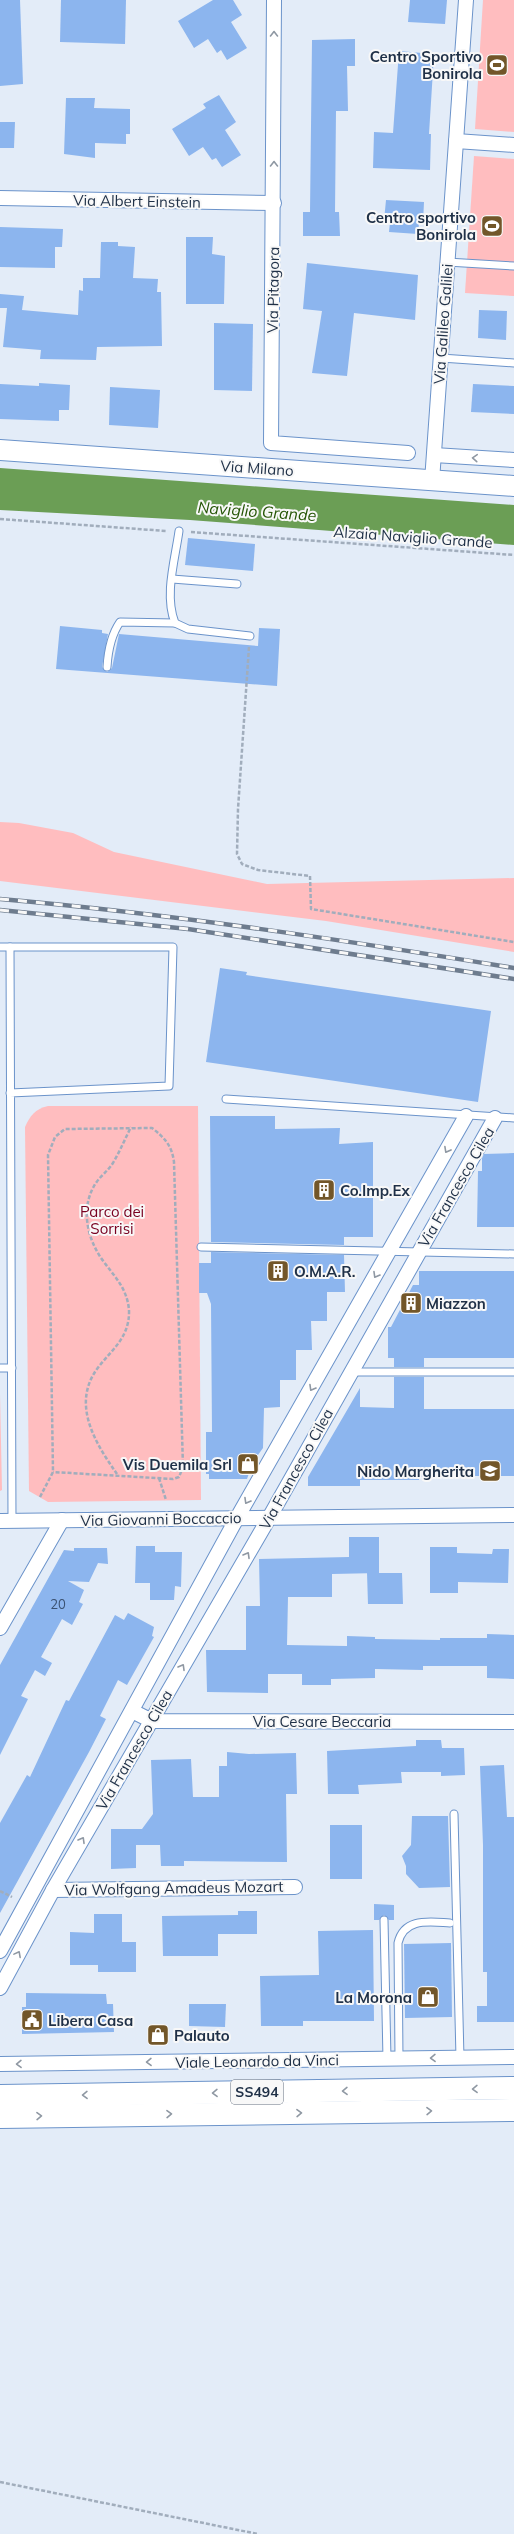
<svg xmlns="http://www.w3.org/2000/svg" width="514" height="2534" font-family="Mulish,sans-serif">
  <rect width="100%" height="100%" fill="#e3ecf8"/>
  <g fill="#ffbdbf">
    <path d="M483 0H514V132L475 129Z"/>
    <path d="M474 156 514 159V296L465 293Z"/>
    <path d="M0 822 19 823 73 833 114 852 267 884 514 878V952L326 921 0 881Z"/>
    <path d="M48 1106H198L201 1500 48 1502 29 1491 25 1127C30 1116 35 1109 48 1106Z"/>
    <path d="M0 1394 2 1490 0 1491Z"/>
  </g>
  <path fill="#6b9e55" d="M0 468 514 505V545L190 520 0 510Z"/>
  <g fill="#8cb5ee">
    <path d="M0 0H20L23 84 0 86Z"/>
    <path d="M61 0H126L125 44 60 42Z"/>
    <path d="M213 0H233L242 15 231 22 247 48 227 60 221 50 217 53 208 39 194 48 178 21Z"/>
    <path d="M410 0H447L445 24 408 22Z"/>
    <path d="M355 39V66H347L348 111H336L335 212H339L340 236H303V212H310L312 40Z"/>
    <path d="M399 51 434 54 429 134H431L430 170 373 168 374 132 393 133Z"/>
    <path d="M219 95 236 122 225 130 241 155 222 167 216 158 212 160 203 147 189 156 172 129 206 108 203 104Z"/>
    <path d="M66 98H95L94 108 130 109V134H126V144L95 143V158L64 154Z"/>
    <path d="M0 122H15L14 148H0Z"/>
    <path d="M386 200 424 202 423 223H419L418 234 389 232 390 222 384 221Z"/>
    <path d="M0 227 63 229 62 247H55V268L0 267Z"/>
    <path d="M186 237H213L212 254 225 256 224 304H186Z"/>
    <path d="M101 242H118V246L135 247 133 278 158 279 157 292H161L162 346 97 347 96 360 40 359 41 350 3 347 7 308H0V294L24 296 22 310 78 315 79 290 83 291V278H100Z"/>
    <path d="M307 263 418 275 415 320 354 313 347 376 312 373 322 311 303 309Z"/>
    <path d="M479 310 507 311 506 340 478 338Z"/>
    <path d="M214 323 253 324 252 391 214 390Z"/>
    <path d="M39 383 70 385 69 410H59V421L0 419V384L39 386Z"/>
    <path d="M473 384 514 386V414L471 412Z"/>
    <path d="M110 387 160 390 158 428 109 425Z"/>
    <path d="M188 538 255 544 253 571 185 565Z"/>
    <path d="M60 626 102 630V633L108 634 102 667 107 672 112 668 119 634 258 646 259 628 280 629 277 686 56 669Z"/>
    <path d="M220 968 247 972 246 975 491 1011 478 1102 206 1062Z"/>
    <path d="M210 1116H275V1129L340 1128 339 1144 373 1142V1237H344V1245L211 1242Z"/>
    <path d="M514 1153V1227H477L478 1171H482V1158L484 1154Z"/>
    <path d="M211 1252 344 1255 345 1292H327V1321H311L312 1350H296V1380H280V1407L264 1408 263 1448 253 1462 247 1479H209V1474H206V1432H212L211 1304 207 1293H199V1263H211Z"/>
    <path d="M419 1271H514V1358H424V1367H394V1358H388V1327H391L413 1285H419Z"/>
    <path d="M394 1377H424V1409H514V1476H438L419 1477V1480H360V1486H308V1477L360 1388V1407L394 1408Z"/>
    <path d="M349 1537H379V1573L332 1574V1597H288L287 1645 347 1646V1636L375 1637V1639L440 1640V1638H487V1634L514 1635V1679L487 1678V1666H423V1670L375 1669V1678L331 1679V1685H302V1674H268V1693L207 1692 206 1650H246V1606H260L259 1559 349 1557Z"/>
    <path d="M136 1546H155V1552H182L181 1587 175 1586 174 1600H150V1583H135Z"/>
    <path d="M430 1547H457V1553L492 1554 493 1549H509L508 1583 458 1582V1593H430Z"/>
    <path d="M74 1548H107L108 1564 98 1563 89 1582 68 1581 84 1590 79 1602 83 1604 72 1625 62 1619 41 1657 52 1663 45 1676 35 1670 21 1696 28 1699 0 1755V1665L64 1550 74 1551Z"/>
    <path d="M367 1573H402L403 1604H368Z"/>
    <path d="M128 1613 154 1627 152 1636 154 1637 127 1685 118 1680 100 1716 106 1719 89 1752 0 1913V1823L27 1775 30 1777 66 1700 69 1701 115 1615 124 1620Z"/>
    <path d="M416 1740H441L442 1748H464L465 1775 441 1776V1772H401L402 1783 358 1785 359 1794H328L327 1751 416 1746Z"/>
    <path d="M227 1752 249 1754 296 1753 297 1794H286L287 1862 184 1861V1866H161L160 1845H136V1868L111 1869V1829H142L153 1814 151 1760 191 1759 193 1797H219V1766H227Z"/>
    <path d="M504 1765 507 1817H514V2022H477V2006H487V1972H483V1845L480 1766Z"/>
    <path d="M412 1816H448L450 1887 419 1888 406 1874V1866L402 1856 411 1845Z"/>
    <rect x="330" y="1825" width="32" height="54"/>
    <path d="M374 1904 394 1905V1920H389L384 1915 379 1920H374Z"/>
    <path d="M238 1911H257V1934H218V1956H163L162 1916 238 1915Z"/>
    <path d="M94 1914H122V1942H136V1972H98V1965H70V1932L94 1933Z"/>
    <path d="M373 1930 374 2021H303V2026H261L260 1976 319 1975 318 1931Z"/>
    <path d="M451 1943 452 2017 405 2018 404 1944Z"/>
    <path d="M26 1993 106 1994 107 2004H113L114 2032 22 2034V2007H26Z"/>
    <path d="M189 2004H226L225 2027 189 2026Z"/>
  </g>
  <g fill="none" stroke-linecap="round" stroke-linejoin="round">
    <g stroke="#6b93ca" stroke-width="9">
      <g id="lane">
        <path d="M447 262 514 266"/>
        <path d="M441 358 514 363"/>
        <path d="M179 531C175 560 164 595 175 623L188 629 250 636"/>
        <path d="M172 579 237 584"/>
        <path d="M107 667C108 651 111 635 120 622L175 623"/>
        <path d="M0 947H10"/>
        <path d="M10 1093 169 1086 173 947H10L12 1521"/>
        <path d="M226 1099 514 1118"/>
        <path d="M201 1247 514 1254"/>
        <path d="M0 1368H12"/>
        <path d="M350 1372H514"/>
        <path d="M454 1814 460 2058"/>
        <path d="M384 1920 387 2059"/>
        <path d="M399 2059 398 1943C404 1917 430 1922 450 1923"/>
      </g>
    </g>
    <g stroke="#6b93ca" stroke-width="16">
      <g id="street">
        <path d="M274 0 271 443 408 453"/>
        <path d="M456 141 514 145"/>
        <path d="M0 198 274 203"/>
        <path d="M434 455 514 460"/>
        <path d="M432 481 466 0"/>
        <path d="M0 1521 514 1515"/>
        <path d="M0 1628 62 1520"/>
        <path d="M132 1711 152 1721 514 1722"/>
        <path d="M53 1890 295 1887"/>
        <path d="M0 1951 237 1518 466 1116"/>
        <path d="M0 1988 53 1890 269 1518 495 1118"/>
        <path d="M0 2064 514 2057"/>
      </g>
    </g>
    <g stroke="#6b93ca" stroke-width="22">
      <path id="secondary" d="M0 450 514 486"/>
    </g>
    <g stroke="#6b93ca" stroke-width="24">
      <g id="primary">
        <path d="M0 2096 514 2088"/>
        <path d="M0 2117 514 2110"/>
      </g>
    </g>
    <g stroke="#a1adbc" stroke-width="2.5" stroke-dasharray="4 2" stroke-linecap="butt">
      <path d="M0 519 166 531"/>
      <path d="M191 532 514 555"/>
      <path d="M249 647 238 809 237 854 242 864 258 870 310 876 311 909 514 942"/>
      <path d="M117 1474C96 1444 71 1405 97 1369 111 1350 130 1338 129 1310 127 1287 113 1275 101 1258 87 1237 81 1209 94 1186 99 1177 108 1171 113 1163 120 1151 125 1139 131 1127"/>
      <path d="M159 1478 166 1500"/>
      <path d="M40 1497 53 1472 48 1155 55 1137 65 1129 152 1128C165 1138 172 1146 174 1162L183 1467 179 1477 173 1479 53 1472"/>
      <path d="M0 1891 12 1897"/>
      <path d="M0 2482 258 2534"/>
    </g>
    <use href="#lane" stroke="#fff" stroke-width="7"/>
    <use href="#street" stroke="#fff" stroke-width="14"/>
    <use href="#secondary" stroke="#fff" stroke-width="20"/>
    <use href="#primary" stroke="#fff" stroke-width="22"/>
    <g stroke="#6e7c8e" stroke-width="4.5">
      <g id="rail">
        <path d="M0 899C173 914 343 940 514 968"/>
        <path d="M0 910 188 929 514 979"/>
      </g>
    </g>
    <use href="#rail" stroke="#f8f8f8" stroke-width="3" stroke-dasharray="9" stroke-linecap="butt"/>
  </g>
  <defs><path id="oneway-chevron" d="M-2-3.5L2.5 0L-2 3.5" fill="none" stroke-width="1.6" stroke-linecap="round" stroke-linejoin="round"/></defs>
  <g stroke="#8f98a3">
    <use href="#oneway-chevron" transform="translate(274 34) rotate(-90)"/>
    <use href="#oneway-chevron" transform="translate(274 164) rotate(-90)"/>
    <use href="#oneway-chevron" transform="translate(475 458) rotate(-176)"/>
    <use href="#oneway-chevron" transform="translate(447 1150) rotate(119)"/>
    <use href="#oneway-chevron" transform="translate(376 1275) rotate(120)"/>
    <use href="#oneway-chevron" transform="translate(312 1388) rotate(120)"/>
    <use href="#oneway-chevron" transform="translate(247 1501) rotate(120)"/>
    <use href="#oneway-chevron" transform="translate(247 1555) rotate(-60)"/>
    <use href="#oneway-chevron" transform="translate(182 1667) rotate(-60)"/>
    <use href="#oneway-chevron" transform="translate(82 1840) rotate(-60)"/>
    <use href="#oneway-chevron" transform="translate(18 1954) rotate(-62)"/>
    <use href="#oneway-chevron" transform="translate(433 2058) rotate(179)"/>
    <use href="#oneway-chevron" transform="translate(149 2062) rotate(179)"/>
    <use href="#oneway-chevron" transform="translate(19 2064) rotate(179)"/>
    <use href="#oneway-chevron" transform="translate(475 2089) rotate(179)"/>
    <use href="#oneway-chevron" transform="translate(345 2091) rotate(179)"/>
    <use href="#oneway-chevron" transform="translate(215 2093) rotate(179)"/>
    <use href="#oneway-chevron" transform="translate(85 2095) rotate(179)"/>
    <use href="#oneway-chevron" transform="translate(429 2111) rotate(-1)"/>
    <use href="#oneway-chevron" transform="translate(299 2113) rotate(-1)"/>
    <use href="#oneway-chevron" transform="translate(169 2114) rotate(-1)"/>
    <use href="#oneway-chevron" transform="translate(39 2116) rotate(-1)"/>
  </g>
  <defs>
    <g id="stadium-square" transform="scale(1.15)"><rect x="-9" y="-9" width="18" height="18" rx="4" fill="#725629" stroke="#f8f8f8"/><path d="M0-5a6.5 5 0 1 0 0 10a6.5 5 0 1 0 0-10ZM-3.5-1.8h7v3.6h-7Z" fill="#fff"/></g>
    <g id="building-square" transform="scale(1.15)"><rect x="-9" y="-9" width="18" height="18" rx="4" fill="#725629" stroke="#f8f8f8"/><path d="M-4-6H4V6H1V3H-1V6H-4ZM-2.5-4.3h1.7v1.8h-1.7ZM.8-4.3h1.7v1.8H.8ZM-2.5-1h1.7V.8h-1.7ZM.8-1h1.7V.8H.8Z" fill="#fff"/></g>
    <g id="shop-square" transform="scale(1.15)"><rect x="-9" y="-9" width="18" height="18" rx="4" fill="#725629" stroke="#f8f8f8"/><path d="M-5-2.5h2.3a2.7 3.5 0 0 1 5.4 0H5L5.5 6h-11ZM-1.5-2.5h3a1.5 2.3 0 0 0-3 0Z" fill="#fff"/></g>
    <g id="school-square" transform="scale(1.15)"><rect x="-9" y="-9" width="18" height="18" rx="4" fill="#725629" stroke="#f8f8f8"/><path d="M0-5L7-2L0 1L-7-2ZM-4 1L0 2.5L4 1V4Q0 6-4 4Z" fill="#fff"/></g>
    <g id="civic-square" transform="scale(1.15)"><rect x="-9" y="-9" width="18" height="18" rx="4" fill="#725629" stroke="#f8f8f8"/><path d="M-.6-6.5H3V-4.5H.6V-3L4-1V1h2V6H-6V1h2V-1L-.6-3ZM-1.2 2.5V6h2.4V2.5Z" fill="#fff"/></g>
  </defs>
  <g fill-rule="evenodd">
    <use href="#stadium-square" x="497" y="65"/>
    <use href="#stadium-square" x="492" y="226"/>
    <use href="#building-square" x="324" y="1190"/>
    <use href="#building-square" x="278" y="1271"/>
    <use href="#building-square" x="411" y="1303"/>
    <use href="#shop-square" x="248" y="1464"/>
    <use href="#school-square" x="490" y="1471"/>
    <use href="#shop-square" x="428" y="1997"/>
    <use href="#civic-square" x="32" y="2020"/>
    <use href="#shop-square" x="158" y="2035"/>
  </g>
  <g text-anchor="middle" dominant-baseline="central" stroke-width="4" stroke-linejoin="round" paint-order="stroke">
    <g font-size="13" fill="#3a5171">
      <text x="58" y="1604">20</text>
    </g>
    <rect fill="#f8f8f8" stroke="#606c7c" stroke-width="1" x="231" y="2080" width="52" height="24" rx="3"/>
    <g font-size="14" font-weight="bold" fill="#1f3047">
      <text x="257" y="2092">SS494</text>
    </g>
    <g font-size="15" font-weight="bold" fill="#1f3047" stroke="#f8f8f8" text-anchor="end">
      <text x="482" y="56">Centro Sportivo<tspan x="482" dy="17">Bonirola</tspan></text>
      <text x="476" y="217">Centro sportivo<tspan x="476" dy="17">Bonirola</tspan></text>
      <text x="340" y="1190" text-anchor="start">Co.Imp.Ex</text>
      <text x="294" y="1271" text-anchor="start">O.M.A.R.</text>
      <text x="426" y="1303" text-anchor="start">Miazzon</text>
      <text x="232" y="1464">Vis Duemila Srl</text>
      <text x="474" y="1471">Nido Margherita</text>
      <text x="412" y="1997">La Morona</text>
      <text x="48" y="2020" text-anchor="start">Libera Casa</text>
      <text x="174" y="2035" text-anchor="start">Palauto</text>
    </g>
    <g font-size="15" fill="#1f3047" stroke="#f8f8f8">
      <text transform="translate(137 201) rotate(1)">Via Albert Einstein</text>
      <text transform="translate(273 290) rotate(-89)">Via Pitagora</text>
      <text transform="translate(443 324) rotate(-86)">Via Galileo Galilei</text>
      <text transform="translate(257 468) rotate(4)">Via Milano</text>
      <text transform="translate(413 537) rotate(4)">Alzaia Naviglio Grande</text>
      <text transform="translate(456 1187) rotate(-60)">Via Francesco Cilea</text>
      <text transform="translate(296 1469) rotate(-61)">Via Francesco Cilea</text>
      <text transform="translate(161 1519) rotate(-1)">Via Giovanni Boccaccio</text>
      <text x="322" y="1721">Via Cesare Beccaria</text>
      <text transform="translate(134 1750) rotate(-60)">Via Francesco Cilea</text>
      <text transform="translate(174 1888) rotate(-1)">Via Wolfgang Amadeus Mozart</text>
      <text transform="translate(257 2061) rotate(-1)">Viale Leonardo da Vinci</text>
    </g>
    <g font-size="15" fill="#780020" stroke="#f8f8f8">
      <text x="112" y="1211">Parco dei<tspan x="112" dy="17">Sorrisi</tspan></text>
    </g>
    <g font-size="16" font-style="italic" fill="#265607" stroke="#f8f8f8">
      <text transform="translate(257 511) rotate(4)">Naviglio Grande</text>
    </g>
  </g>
</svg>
